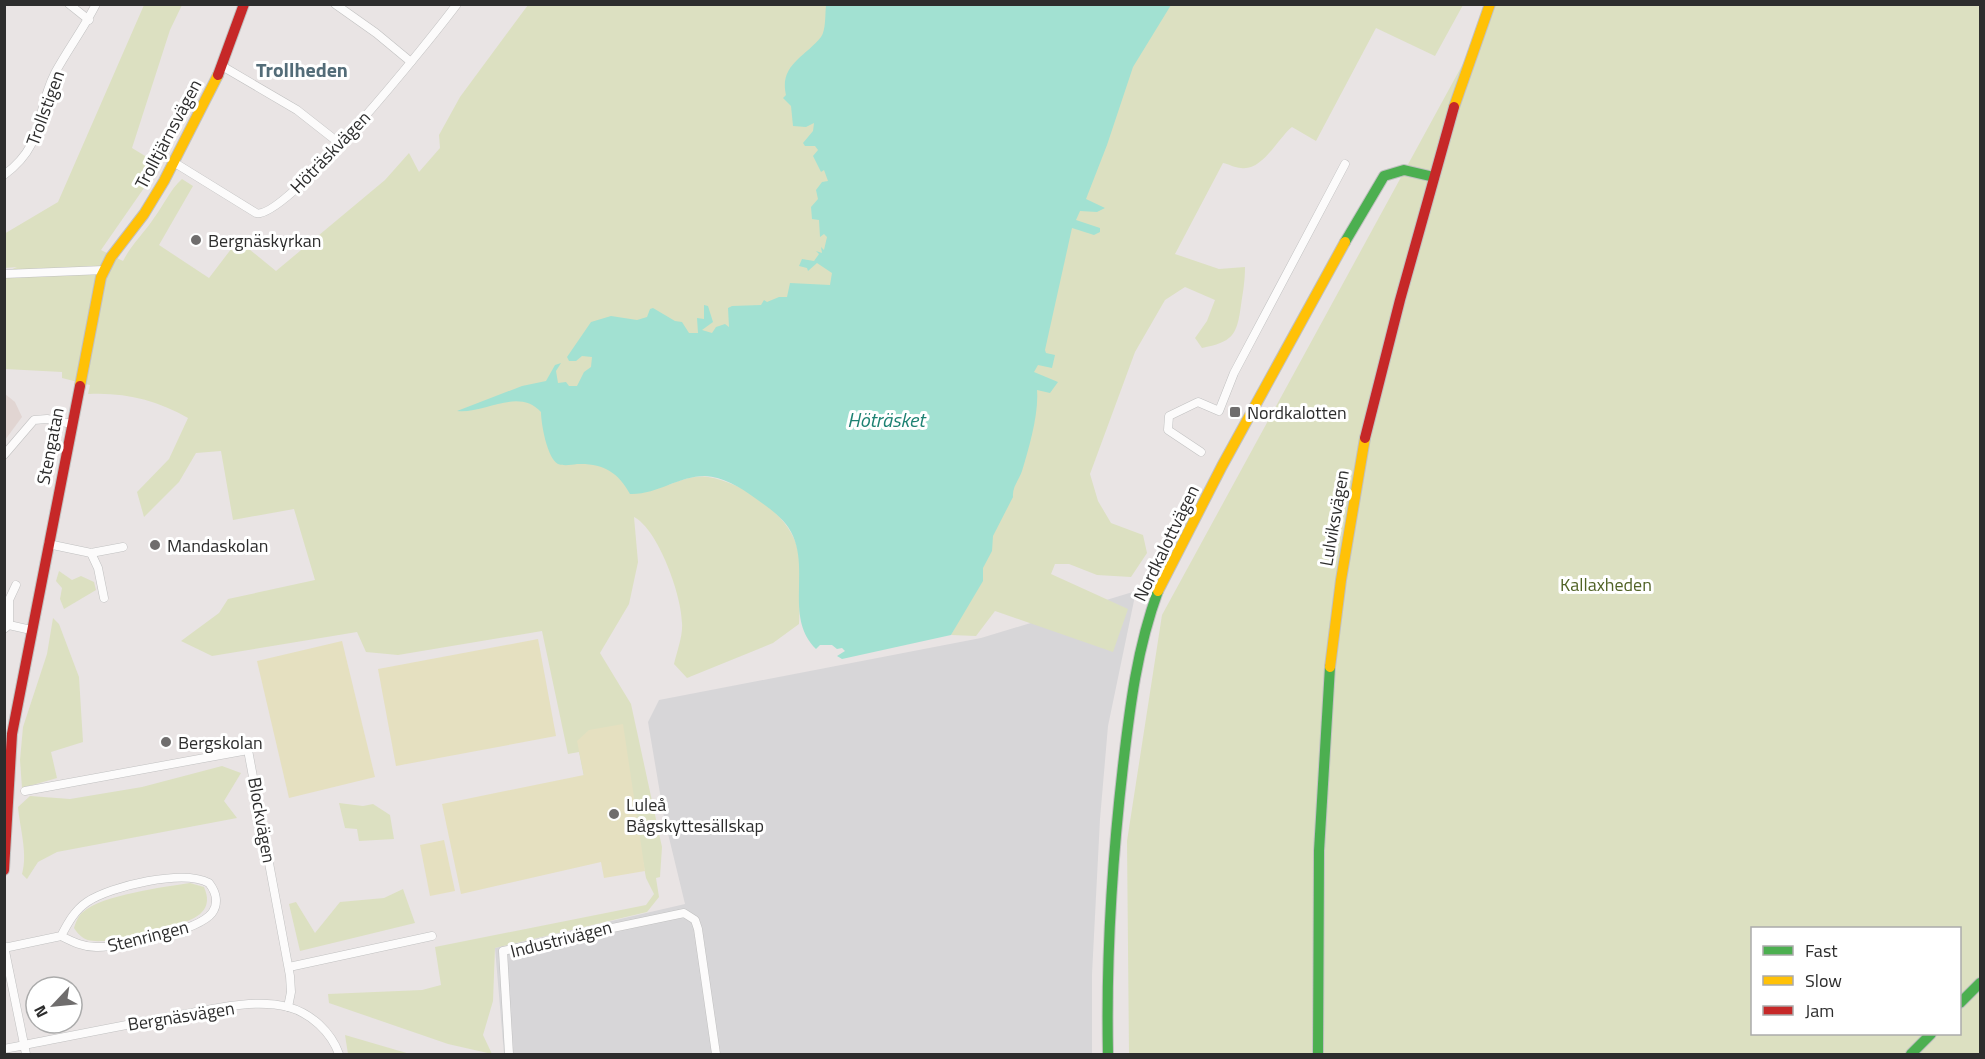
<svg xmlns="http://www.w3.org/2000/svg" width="1985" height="1059" font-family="'Titillium Web',sans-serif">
  <rect width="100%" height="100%" fill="#e9e4e4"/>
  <path fill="#d7d6d8" d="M1136 591 1108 726 1100 819 1092 974V1054H504L495 948 685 904 664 817 648 722 659 700 981 638Z"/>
  <path fill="#e1d5d2" d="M5 394 15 402 22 417 5 440Z"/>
  <g fill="#dce0c1" fill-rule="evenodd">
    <path d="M144 5H182L170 30 132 148 160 165 101 250 123 261C131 245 144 233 154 218 164 205 169 191 182 179L193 186 159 245 209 278 238 240 276 271 385 180 409 153 419 172 440 148 439 135 460 97 528 5H1463L1435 56 1376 28 1316 141 1292 127C1277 139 1263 171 1241 168 1235 168 1229 164 1223 163L1175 254 1219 269 1245 267C1245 281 1243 292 1241 305 1237 336 1232 342 1202 348L1195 338 1207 321 1215 300 1185 287 1165 300 1135 352 1090 474 1098 501 1111 523 1143 535 1147 553 1131 577 1097 575 1069 564H1055L1051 574 1128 609 1113 652 995 611 976 636 951 635 969 601 675 436 668 485C681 480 694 475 708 477 742 482 790 514 798 550 802 573 800 600 799 624L773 643 687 678 674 664C677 651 683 636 682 623 682 596 658 529 634 517L638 562 629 604 600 653 631 704 662 847 660 877 656 878 659 897 647 912 495 948 493 1001 483 1035 492 1054 448 1044 329 1003 328 994 422 990 441 985 435 947 646 905 654 894 646 878 642 856 601 862 579 752 568 754 542 631 398 655 366 652 357 632 212 656 181 641 219 613 228 599 315 580 294 509 233 520 221 451 196 453 179 482 144 517 137 492 169 459 188 418C157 400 124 392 88 394L90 385 62 378V372L5 369V272L17 267 5 268 4 234 58 202Z"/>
    <path d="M1495 5H1980V1054H1129L1127 841 1162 615ZM1752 928H1960V1034H1752Z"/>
    <path d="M59 571 72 580 81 576 94 582 96 590 64 609 60 599 62 588 56 581Z"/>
    <path d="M53 618 59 624 79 677 83 742 51 752 57 778 22 788 20 760 23 727 47 654Z"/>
    <path d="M222 766 241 773 224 801 237 818 57 852 38 862 27 879 22 874C28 854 20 829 18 807L30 796 70 799 142 787Z"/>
    <path d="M339 803 363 806 373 804 390 815 394 839 359 841 357 829 345 828Z"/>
    <path d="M190 883 204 887C208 896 209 906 201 913 188 927 107 946 88 940 82 938 78 934 74 928 76 922 78 916 83 912 102 895 164 887 190 883Z"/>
    <path d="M403 889 415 923 300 951 289 904 296 902 315 933 340 902 384 898Z"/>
    <path d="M345 1035 410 1054H348Z"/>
  </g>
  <g fill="#e5e0c0">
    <path d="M538 639 556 736 396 766 378 669Z"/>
    <path d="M342 641 375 777 289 798 257 661Z"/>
    <path d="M623 724 645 871 604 878 601 862 461 894 442 804 584 775 577 741 589 730Z"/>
    <path d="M444 840 455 891 430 896 420 845Z"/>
  </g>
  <path fill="#a2e1d2" d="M826 5H1171L1133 67 1107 145 1086 199 1105 208 1097 212 1080 211 1076 220 1100 228V232L1094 235 1072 228 1045 350 1046 353 1055 355 1052 368 1038 365 1034 372 1058 382 1050 393 1037 390C1039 414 1029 448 1022 471 1019 480 1012 487 1013 497L993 536 992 551 983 568V581L951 635 842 659 837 656 845 651 842 648 837 649 832 645H820L816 649C785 619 809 572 793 536 786 519 769 508 755 498 740 487 723 477 705 476 678 476 657 495 630 494 618 472 603 463 577 464 571 465 563 466 558 464 547 458 541 423 541 412 518 387 485 414 457 411L522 386 546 381 555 365 561 363 556 371 558 383 566 382 569 386H577L584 372 591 367 592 357 582 356 576 361H569L567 357 591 322 611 316 637 320 647 317 650 309 653 308 675 321 682 322 689 333H698L697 318 704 319V305L708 306 713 322 702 330 712 333 716 327 725 324 729 327 728 308 732 306 761 305 764 300 767 302 779 297H787L790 283 830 285 832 273 817 263 808 271 807 268 799 266 802 259 814 261 819 254 816 251 822 253 821 247 824 250 827 237 824 234 820 237 819 220 812 219 811 207 818 199 816 190 822 182 828 181 824 170 821 172 813 156 818 150 815 146H805L803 143 813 131 814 123 806 127 793 126 791 106 783 98 786 95C779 65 805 57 821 37 826 30 825 14 826 5Z"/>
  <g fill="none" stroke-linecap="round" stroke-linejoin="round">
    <g stroke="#c1c1c1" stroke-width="9">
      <g id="street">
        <path d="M69 4 89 20"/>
        <path d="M335 4 376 33 411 62"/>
        <path d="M222 66 297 110 339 143"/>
        <path d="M175 163 256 213C285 222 434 35 457 4"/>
        <path d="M4 175C47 143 34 114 55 73 68 49 84 28 96 4"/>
        <path d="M4 274 104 270"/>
        <path d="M1201 452 1168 430 1169 416 1198 402 1219 411 1234 373 1345 164"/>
        <path d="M4 455 34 420 47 419 72 424"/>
        <path d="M48 544 91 553 123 547"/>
        <path d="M91 553 98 568 104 598"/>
        <path d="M9 625V600L16 585"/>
        <path d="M4 629 9 625 31 630"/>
        <path d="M25 791 248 750 290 976 291 992 288 1007"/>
        <path d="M4 946 26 1054"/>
        <path d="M4 948 61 936C68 923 74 911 87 902 111 886 183 869 209 883 216 892 219 903 212 913 198 931 119 948 96 947 83 947 73 942 61 936"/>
        <path d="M289 967 432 936"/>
        <path d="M4 1049C61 1038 118 1026 175 1016 209 1010 253 998 288 1007 311 1013 331 1032 339 1054"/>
        <path d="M509 1054 503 951 684 913 695 920 698 929 716 1054"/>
      </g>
    </g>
    <g stroke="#c1c1c1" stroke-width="12">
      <g id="fast">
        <path d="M1345 242 1384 176 1404 170 1434 177"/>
        <path d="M1960 1003 1980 983"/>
        <path d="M1108 1054C1106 958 1112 861 1123 766 1130 706 1137 648 1158 591"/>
        <path d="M1318 1054 1319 851 1330 667"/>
        <path d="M1911 1054 1931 1034"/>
      </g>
    </g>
    <g stroke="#c1c1c1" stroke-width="12">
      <g id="slow">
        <path d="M1454 107 1490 4"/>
        <path d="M80 386 101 277 111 257 144 214 164 181 218 75"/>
        <path d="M1158 591 1222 466 1345 242"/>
        <path d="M1330 667 1341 580 1365 438"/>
      </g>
    </g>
    <g stroke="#c1c1c1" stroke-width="12">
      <g id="jam">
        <path d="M218 75 244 4"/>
        <path d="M1365 438 1400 300 1454 107"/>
        <path d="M4 870 12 734 80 386"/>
      </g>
    </g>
    <use href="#street" stroke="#fcfbfb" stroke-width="8"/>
    <use href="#fast" stroke="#4caf50" stroke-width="10"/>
    <use href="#slow" stroke="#ffc107" stroke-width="10"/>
    <use href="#jam" stroke="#c62828" stroke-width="10"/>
  </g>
  <g fill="#6f6d6d" stroke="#fff" stroke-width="2">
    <circle cx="196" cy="240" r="6"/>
    <rect x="1229" y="406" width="12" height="12" rx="3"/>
    <circle cx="155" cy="545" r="6"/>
    <circle cx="166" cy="742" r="6"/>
    <circle cx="614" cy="814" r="6"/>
  </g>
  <g text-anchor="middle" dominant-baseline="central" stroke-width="6" stroke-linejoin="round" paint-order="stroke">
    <g font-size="18" fill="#2d2d2d" stroke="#fff">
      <text transform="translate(45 108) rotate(-70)">Trollstigen</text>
      <text transform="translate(168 134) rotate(-62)">Trolltjärnsvägen</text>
      <text transform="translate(330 152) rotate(-46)">Höträskvägen</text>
      <text transform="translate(50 446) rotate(-79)">Stengatan</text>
      <text transform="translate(1334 518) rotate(-80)">Lulviksvägen</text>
      <text transform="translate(1166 543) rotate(-64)">Nordkalottvägen</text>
      <text transform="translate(262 820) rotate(80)">Blockvägen</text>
      <text transform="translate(148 936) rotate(-14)">Stenringen</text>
      <text transform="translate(561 939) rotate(-14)">Industrivägen</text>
      <text transform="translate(181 1016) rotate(-9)">Bergnäsvägen</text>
    </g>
    <g font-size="18" fill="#2d2d2d" stroke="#fff" text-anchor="start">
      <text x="208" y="240">Bergnäskyrkan</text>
      <text x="1247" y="412">Nordkalotten</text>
      <text x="167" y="545">Mandaskolan</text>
      <text x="178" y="742">Bergskolan</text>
      <text x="626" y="804">Luleå<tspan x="626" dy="21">Bågskyttesällskap</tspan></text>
    </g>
    <g font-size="18" fill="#506225" stroke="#fff">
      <text x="1606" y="584">Kallaxheden</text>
    </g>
    <g font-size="20" font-weight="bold" fill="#536c78" stroke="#fff">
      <text x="302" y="69">Trollheden</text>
    </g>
    <g font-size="20" font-style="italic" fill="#1e8273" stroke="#fff">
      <text x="886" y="419">Höträsket</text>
    </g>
  </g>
  <rect width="1985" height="1059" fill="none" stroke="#2d2d2d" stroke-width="12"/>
  <rect x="1751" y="927" width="210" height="108" fill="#ffffff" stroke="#ababab" stroke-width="1.5"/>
  <rect x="1763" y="946" width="30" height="9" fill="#4caf50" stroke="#ababab" stroke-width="1.5"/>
  <text x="1805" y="957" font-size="18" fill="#2d2d2d">Fast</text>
  <rect x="1763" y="976" width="30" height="9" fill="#ffc107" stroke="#ababab" stroke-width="1.5"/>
  <text x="1805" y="987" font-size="18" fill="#2d2d2d">Slow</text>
  <rect x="1763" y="1006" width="30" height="9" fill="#c62828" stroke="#ababab" stroke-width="1.5"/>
  <text x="1805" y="1017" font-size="18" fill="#2d2d2d">Jam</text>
  <g transform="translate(54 1005) rotate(244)"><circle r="28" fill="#ffffff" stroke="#ababab" stroke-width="1.5"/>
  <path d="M0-4.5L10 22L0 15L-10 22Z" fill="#6f6d6d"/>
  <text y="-9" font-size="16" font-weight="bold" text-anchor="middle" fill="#2d2d2d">N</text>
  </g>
</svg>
